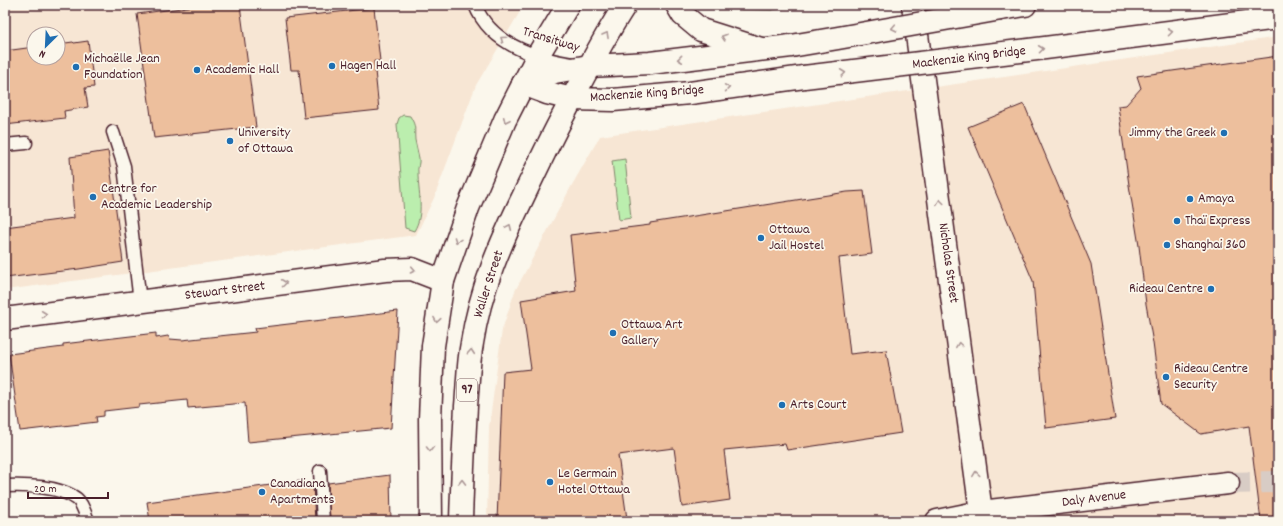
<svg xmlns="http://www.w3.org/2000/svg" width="1283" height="526" font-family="Dekko,sans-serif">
  <rect width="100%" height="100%" fill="#fbf7ec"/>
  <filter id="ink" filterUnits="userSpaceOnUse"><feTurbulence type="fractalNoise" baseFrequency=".025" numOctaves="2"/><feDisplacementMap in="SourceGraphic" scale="8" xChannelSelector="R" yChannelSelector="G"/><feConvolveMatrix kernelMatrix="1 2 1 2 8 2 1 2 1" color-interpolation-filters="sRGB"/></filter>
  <g filter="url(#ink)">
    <g fill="#f7e6d4" fill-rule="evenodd">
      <path d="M5 5H524L476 85 434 198 416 235 5 290ZM34 34H58V58H34Z"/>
      <path d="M1278 37V521H487L489 427 502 330 515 291 572 185 600 136Z"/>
    </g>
    <g fill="#bbeeae" stroke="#82866c">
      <path d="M706 5H797L772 10 727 9 712 7Z"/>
      <path d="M403 115 410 116C417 128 414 128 415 140 416 146 418 152 419 158 420 163 417 168 418 173 418 193 425 213 414 231L405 228 397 124 399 118Z"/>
      <path d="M625 159 631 218 619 220 612 161Z"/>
    </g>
    <g fill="#edbf9d" stroke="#4a1f2b">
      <path d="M203 5H240L256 127 154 138 137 14Z"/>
      <path d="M374 8 380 61H374L379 110 304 118 299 70H291L285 18Z"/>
      <path d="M88 41 94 87 85 88 88 107 64 111 65 118 5 125V51L34 47V58H58V44L73 42 74 43Z"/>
      <path d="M1278 56V521H1261L1249 426 1201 434 1161 404 1153 343 1146 304 1139 246 1129 185 1118 106 1126 105 1141 88 1137 76Z"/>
      <path d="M1024 104 1091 264 1115 419 1046 428 1033 281 968 127Z"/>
      <path d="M108 151 123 262 79 269 5 278V227L74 218 70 157Z"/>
      <path d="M864 191 872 254 839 258 850 354 886 350 901 433 787 450 785 444 724 450 730 500 682 507 674 448 618 455 627 519 616 521H497L503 372 531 369 521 300 576 291 570 235 650 225V223L847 192Z"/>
      <path d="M398 311 391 428 248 442 245 403 188 408 187 400 139 405V407L104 411V416L96 417 97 422 20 431 9 354 63 347V344L156 333V338L168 336 170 339 182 340 256 332 255 328Z"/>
      <path d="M390 475 391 521H330L328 483Z"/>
      <path d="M300 481V487L313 485 315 521H150L147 502Z"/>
    </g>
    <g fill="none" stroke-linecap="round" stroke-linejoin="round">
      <path stroke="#d8ccc5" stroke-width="22" stroke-dasharray="22 11" stroke-linecap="butt" d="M1228 483 1278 482"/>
      <g stroke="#4a1f2b" stroke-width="15">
        <g id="lane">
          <path d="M475 5C490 43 534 58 572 64"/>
          <path d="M113 132 124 166 140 302"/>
          <path d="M5 145 26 143"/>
          <path d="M320 471 323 521"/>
          <path d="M5 486C25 485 60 486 77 499 83 504 85 514 88 521"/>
        </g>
      </g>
      <g stroke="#4a1f2b" stroke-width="25">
        <path id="street" d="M5 319 385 270 412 269 443 281"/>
      </g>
      <g stroke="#4a1f2b" stroke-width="25">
        <g id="secondary">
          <path d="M1001 9 1025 5"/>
          <path d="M523 84 547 93 572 99 613 100 690 93 804 77"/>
          <path d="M523 84 555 72 589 66 650 63 791 46"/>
          <path d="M983 521 981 512 1228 483"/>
        </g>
      </g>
      <g stroke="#4a1f2b" stroke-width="25">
        <g id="primary">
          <path d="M677 5 683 15 701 30 761 49"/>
          <path d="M913 5 981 512 937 521"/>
          <path d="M431 521 430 419 433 346 443 281 468 208 505 120 538 55 568 5"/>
          <path d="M461 521C462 483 464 444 466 406 468 385 468 363 472 343 480 290 501 242 524 195 537 168 549 142 563 116 583 78 602 40 625 5"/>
        </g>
      </g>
      <use href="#lane" stroke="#fbf7ec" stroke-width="12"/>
      <use href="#street" stroke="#fbf7ec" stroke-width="22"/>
      <use href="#secondary" stroke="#fbf7ec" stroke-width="22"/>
      <use href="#primary" stroke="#fbf7ec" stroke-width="22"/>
      <g stroke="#4a1f2b" stroke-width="25" stroke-linecap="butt">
        <g id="secondary-bridge">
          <path d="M791 46 838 38 1001 9"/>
          <path d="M804 77 1045 48 1278 18"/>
        </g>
      </g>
      <use href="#secondary-bridge" stroke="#fbf7ec" stroke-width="22"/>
    </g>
    <defs><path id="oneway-chevron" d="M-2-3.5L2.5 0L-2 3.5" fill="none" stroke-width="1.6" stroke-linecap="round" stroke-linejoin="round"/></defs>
    <g stroke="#ab9695">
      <use href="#oneway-chevron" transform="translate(894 28) rotate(169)"/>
      <use href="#oneway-chevron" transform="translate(1170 32) rotate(-7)"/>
      <use href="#oneway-chevron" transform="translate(606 35) rotate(-61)"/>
      <use href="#oneway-chevron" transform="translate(724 37) rotate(-162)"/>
      <use href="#oneway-chevron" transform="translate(503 39) rotate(-145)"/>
      <use href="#oneway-chevron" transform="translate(1041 49) rotate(-7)"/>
      <use href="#oneway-chevron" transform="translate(680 59) rotate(174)"/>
      <use href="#oneway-chevron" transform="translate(843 73) rotate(-7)"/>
      <use href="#oneway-chevron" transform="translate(727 88) rotate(-8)"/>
      <use href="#oneway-chevron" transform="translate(506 120) rotate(115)"/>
      <use href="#oneway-chevron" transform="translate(940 202) rotate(-98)"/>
      <use href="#oneway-chevron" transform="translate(509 227) rotate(-66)"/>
      <use href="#oneway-chevron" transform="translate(457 240) rotate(110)"/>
      <use href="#oneway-chevron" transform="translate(413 270) rotate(12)"/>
      <use href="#oneway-chevron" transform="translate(284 283) rotate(-7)"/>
      <use href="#oneway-chevron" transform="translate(44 314) rotate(-7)"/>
      <use href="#oneway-chevron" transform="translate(437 320) rotate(99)"/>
      <use href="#oneway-chevron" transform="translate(959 345) rotate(-98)"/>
      <use href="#oneway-chevron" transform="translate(471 352) rotate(-85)"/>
      <use href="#oneway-chevron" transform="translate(430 449) rotate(90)"/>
      <use href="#oneway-chevron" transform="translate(976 474) rotate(-98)"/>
      <use href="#oneway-chevron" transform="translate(462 482) rotate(-89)"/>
    </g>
  </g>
  <g fill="#1f6fb2" stroke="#fbf7ec" stroke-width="1.5">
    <circle cx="332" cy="66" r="4"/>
    <circle cx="76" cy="67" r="4"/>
    <circle cx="197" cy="70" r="4"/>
    <circle cx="1224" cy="133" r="4"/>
    <circle cx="230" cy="141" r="4"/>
    <circle cx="93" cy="197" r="4"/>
    <circle cx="1190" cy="199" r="4"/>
    <circle cx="1177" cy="221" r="4"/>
    <circle cx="761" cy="238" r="4"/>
    <circle cx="1167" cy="245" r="4"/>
    <circle cx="1211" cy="289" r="4"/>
    <circle cx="613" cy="333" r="4"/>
    <circle cx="1166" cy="377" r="4"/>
    <circle cx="782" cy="405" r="4"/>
    <circle cx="550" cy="482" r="4"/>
    <circle cx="262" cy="492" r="4"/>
  </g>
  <g text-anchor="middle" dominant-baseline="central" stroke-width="3.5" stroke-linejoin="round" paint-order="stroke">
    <rect fill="#fbf7ec" stroke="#7f6065" stroke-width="1" x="457" y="379" width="20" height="22" rx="3"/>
    <g font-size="13" font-weight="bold" fill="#4a1f2b">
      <text x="467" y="390">97</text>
    </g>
    <g font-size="14" fill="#4a1f2b" stroke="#fbf7ec">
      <text transform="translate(551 40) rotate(17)">Transitway</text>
      <text transform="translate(969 58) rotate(-7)">Mackenzie King Bridge</text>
      <text transform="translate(647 94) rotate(-4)">Mackenzie King Bridge</text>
      <text transform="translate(948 263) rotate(82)">Nicholas Street</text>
      <text transform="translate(489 284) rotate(-72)">Waller Street</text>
      <text transform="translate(225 291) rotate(-7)">Stewart Street</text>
      <text transform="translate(1094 499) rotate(-7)">Daly Avenue</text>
    </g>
    <g font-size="14" fill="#4a1f2b" stroke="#fbf7ec" text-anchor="start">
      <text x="84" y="59">Michaëlle Jean<tspan x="84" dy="16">Foundation</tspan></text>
      <text x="340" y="66">Hagen Hall</text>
      <text x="205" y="70">Academic Hall</text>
      <text x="238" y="133">University<tspan x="238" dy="16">of Ottawa</tspan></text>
      <text x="1216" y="133" text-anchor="end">Jimmy the Greek</text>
      <text x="101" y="189">Centre for<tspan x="101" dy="16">Academic Leadership</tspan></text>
      <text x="1198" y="199">Amaya</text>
      <text x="1185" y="221">Thaï Express</text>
      <text x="769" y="230">Ottawa<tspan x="769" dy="16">Jail Hostel</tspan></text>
      <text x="1175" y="245">Shanghai 360</text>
      <text x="1203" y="289" text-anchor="end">Rideau Centre</text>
      <text x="621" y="325">Ottawa Art<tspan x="621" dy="16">Gallery</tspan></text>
      <text x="1174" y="369">Rideau Centre<tspan x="1174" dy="16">Security</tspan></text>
      <text x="790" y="405">Arts Court</text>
      <text x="558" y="474">Le Germain<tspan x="558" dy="16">Hotel Ottawa</tspan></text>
      <text x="270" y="484">Canadiana<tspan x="270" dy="16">Apartments</tspan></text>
    </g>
  </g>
  <rect width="1283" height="526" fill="none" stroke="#fbf7ec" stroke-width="20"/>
  <rect x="10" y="10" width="1263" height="506" fill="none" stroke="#4a1f2b" stroke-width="1.5" filter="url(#ink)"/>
  <g transform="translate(46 46) rotate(204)"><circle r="19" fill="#fbf7ec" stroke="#b4a19f"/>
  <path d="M0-3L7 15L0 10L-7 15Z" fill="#1f6fb2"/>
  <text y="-6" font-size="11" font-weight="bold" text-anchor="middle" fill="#4a1f2b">N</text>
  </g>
  <path d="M28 492v6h80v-6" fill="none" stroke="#4a1f2b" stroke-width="2"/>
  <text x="34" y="492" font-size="12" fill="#4a1f2b" stroke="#fbf7ec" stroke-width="3" paint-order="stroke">20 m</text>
</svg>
